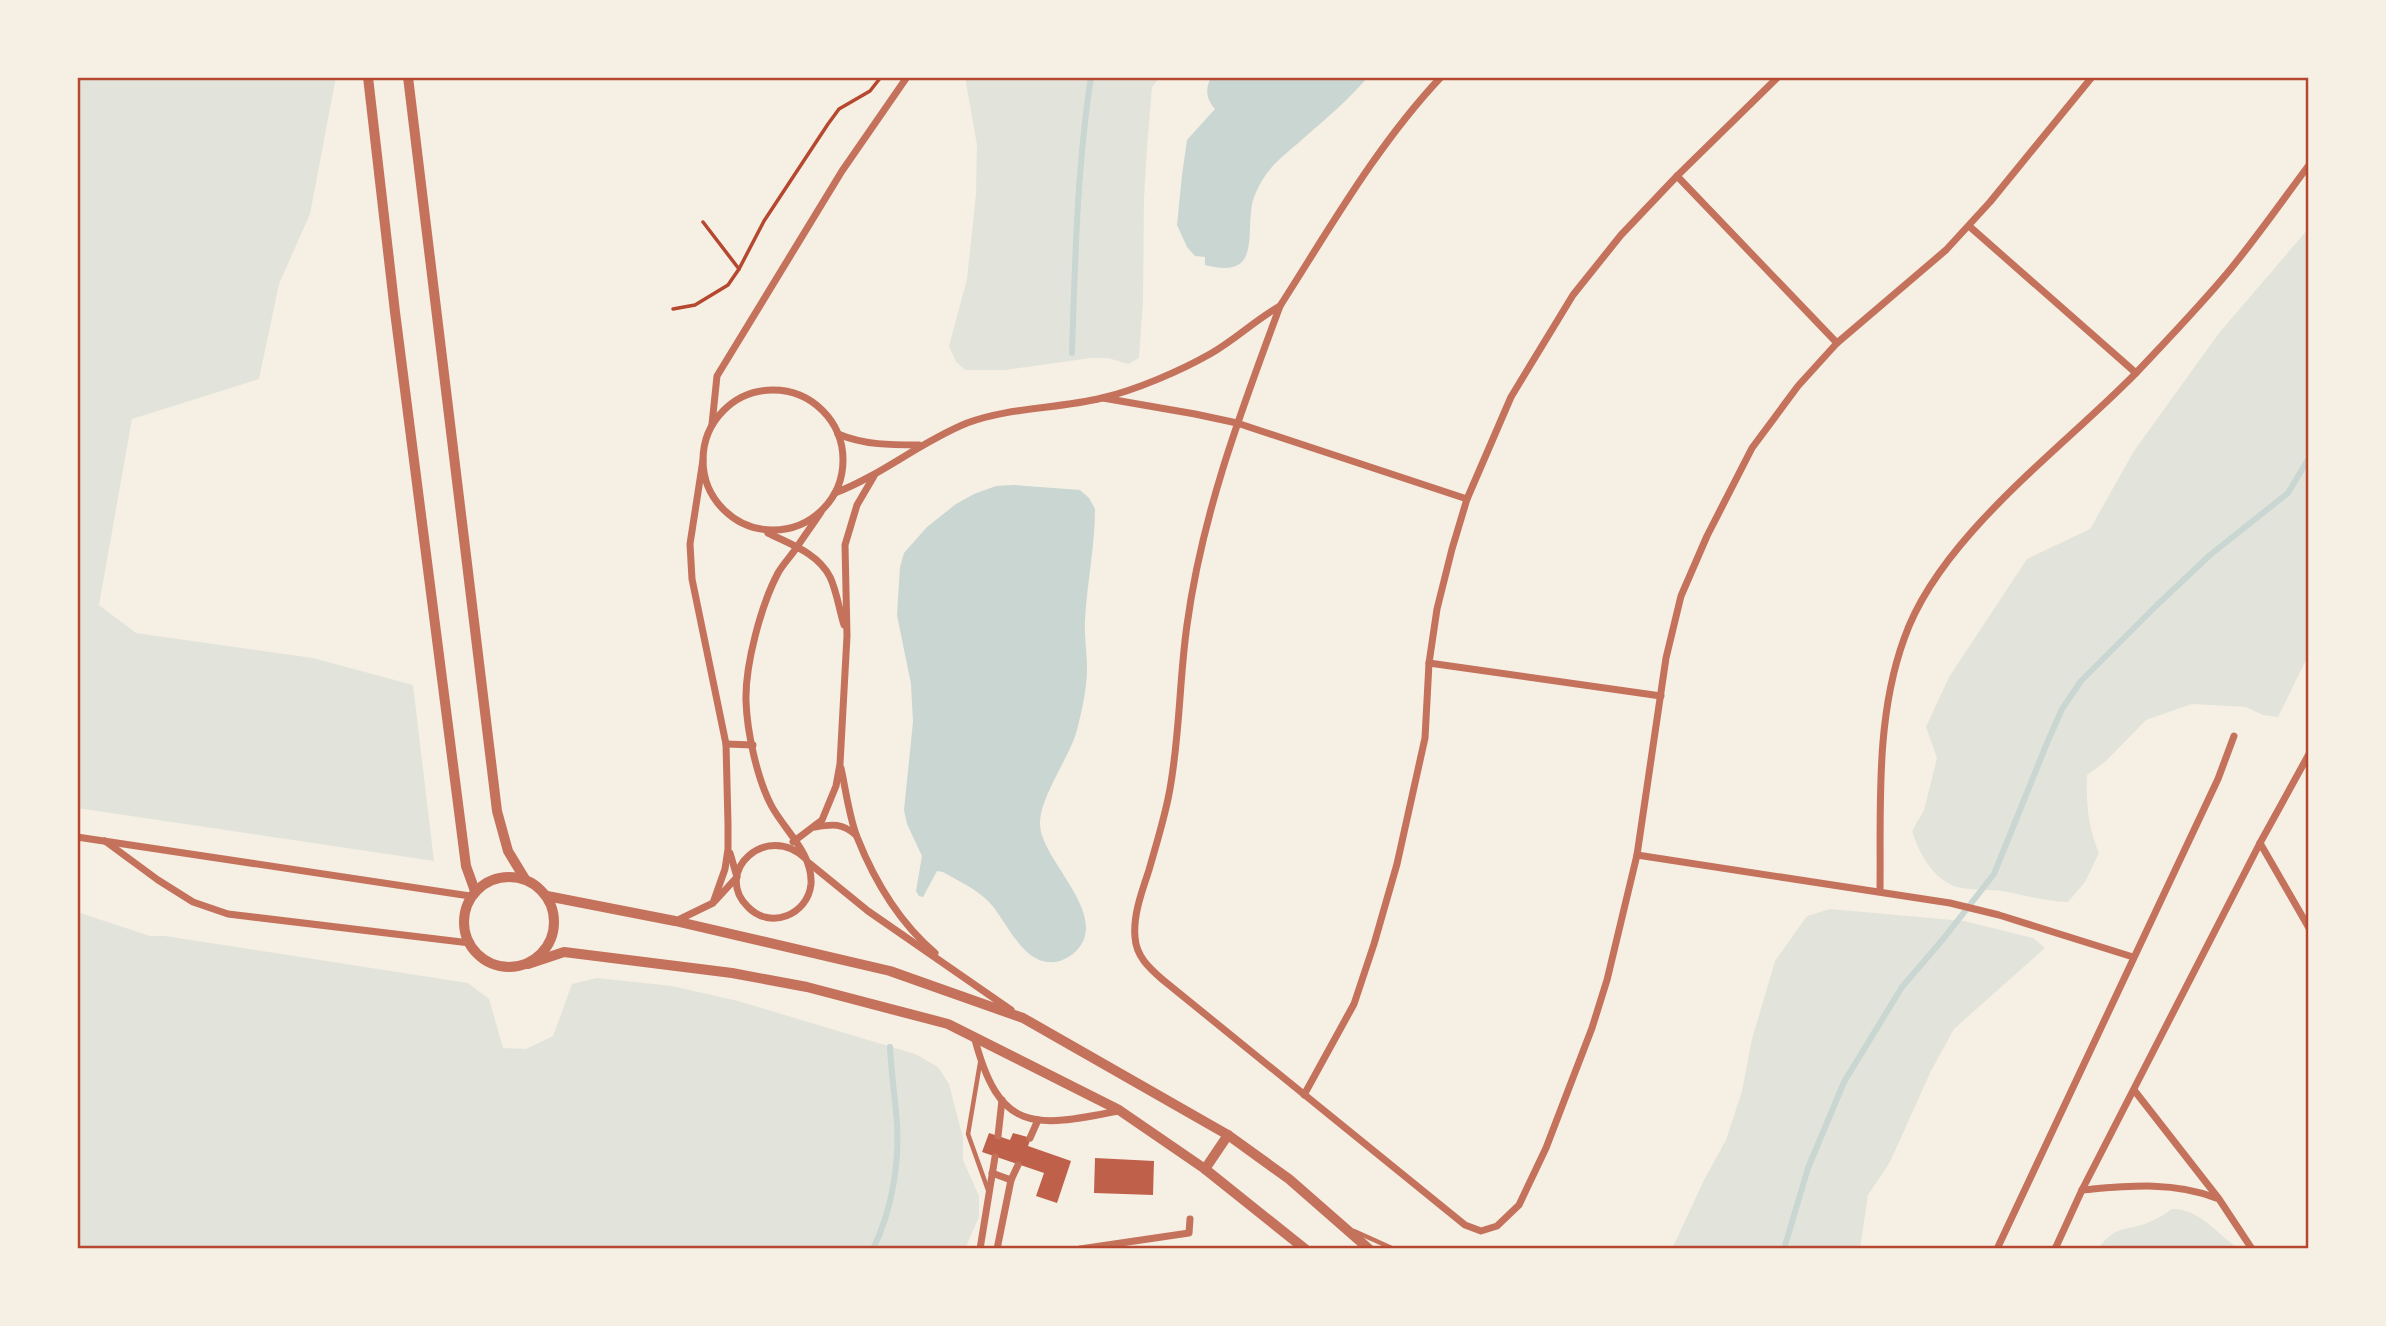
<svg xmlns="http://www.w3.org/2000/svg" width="2386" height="1326" font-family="'Varela Round',sans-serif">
  <rect width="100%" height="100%" fill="#f6efe4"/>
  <g fill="#e2e4dc">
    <path d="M77 77H336L310 214 279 284 259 379 132 419 99 605 136 633 313 658 413 685 434 861 77 808Z"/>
    <path d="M965 77H1160L1152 87 1147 148 1144 199 1143 301 1139 358 1128 364 1108 358H1091L1005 370H965L956 362 949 346 967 279 976 194 977 145Z"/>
    <path d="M2309 228V654L2278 717 2263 715 2246 707 2192 704 2146 720 2105 762 2087 775C2086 803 2088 827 2099 853L2085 882 2068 902C2046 902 2025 895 2003 891 1988 889 1968 891 1954 886 1932 878 1918 851 1912 831L1924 810 1937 758 1926 727 1949 677 2027 559 2090 529 2134 451 2219 333Z"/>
    <path d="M1830 909 1964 921 2033 938 2045 948 1954 1029 1931 1071 1890 1162 1868 1195 1860 1249H1672L1704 1180 1726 1140 1742 1091 1752 1039 1775 961 1807 916Z"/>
    <path d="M77 912 150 936H165L468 983 489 999 503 1048 526 1049 553 1036 572 984 597 978 672 986 738 1001 915 1054 938 1067 949 1084 963 1138V1160L979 1196V1217L965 1249H77Z"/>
    <path d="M2172 1209C2199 1208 2218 1235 2239 1249H2098C2116 1223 2129 1232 2152 1221 2159 1218 2166 1213 2172 1209Z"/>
  </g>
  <g fill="#c9d6d2">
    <path d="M1211 77H1368C1349 99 1327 118 1305 137 1291 150 1273 162 1263 179 1258 187 1254 195 1252 204 1246 236 1261 280 1205 265V257L1195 256 1187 247 1177 225 1182 175 1187 140 1215 109C1206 98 1205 90 1211 77Z"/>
    <path d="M1014 485 1080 490 1089 498 1095 509C1095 546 1087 583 1085 620 1084 636 1087 652 1087 668 1087 689 1082 710 1077 730 1069 759 1040 796 1040 824 1040 859 1109 913 1078 949 1073 955 1063 961 1055 962 1022 966 1007 920 988 901 975 888 958 881 943 872L937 871 923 897 919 896 916 891 922 856 907 824 904 810 913 722 911 684 897 615 900 567 904 553 927 527 956 504 974 494 996 486Z"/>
  </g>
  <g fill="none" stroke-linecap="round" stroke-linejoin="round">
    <g stroke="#c9d6d2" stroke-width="6">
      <path d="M1072 353C1075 261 1077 168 1091 77"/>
      <path d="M873 1249C893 1208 901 1157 896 1112 894 1090 891 1069 890 1047"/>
      <path d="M1784 1249 1808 1168 1844 1082 1902 987 1944 938 1994 874 2047 743 2062 709 2081 681 2157 605 2210 555 2288 493 2309 458"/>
    </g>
  </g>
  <g fill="#bf614a">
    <path d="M989 1133 1010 1140 1013 1133 1031 1138 1028 1146 1071 1161 1057 1203 1036 1196 1044 1173 982 1152Z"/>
    <path d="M1095 1158 1154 1161 1153 1195 1094 1193Z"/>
  </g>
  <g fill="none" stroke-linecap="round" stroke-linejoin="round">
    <g stroke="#b5482f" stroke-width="3.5">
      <path d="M703 222 739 269"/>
      <path d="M673 309 695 305 728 285 739 269 764 221 828 124 839 109 870 91 881 77"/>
    </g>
    <g stroke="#c5725c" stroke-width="4.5">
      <path d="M980 1063 968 1134 988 1190"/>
      <path d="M1354 1231 1394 1249"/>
    </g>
    <g stroke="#c5725c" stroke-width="7">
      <path d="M1677 176 1837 343"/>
      <path d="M1969 226 2136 373"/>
      <path d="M1280 306C1241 411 1202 514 1187 625 1179 681 1180 738 1169 794 1164 820 1156 845 1149 870 1142 891 1133 915 1135 937 1136 956 1149 968 1163 980L1465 1225 1481 1231 1497 1226 1519 1205 1546 1148 1592 1028 1607 980 1637 855 1666 658 1681 596 1707 536 1752 448 1798 386 1837 343 1946 250 1990 202 2092 77"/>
      <circle cx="773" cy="460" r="70"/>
      <path d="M1103 398 1195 414 1237 423 1467 499"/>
      <path d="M712 424 717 376 842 171 907 77"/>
      <path d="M838 434C864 445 891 445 919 445"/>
      <path d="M835 493C882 475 920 442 967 423 1010 407 1057 409 1102 398 1136 390 1180 371 1210 354 1235 340 1255 320 1280 306 1330 228 1377 145 1441 77"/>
      <path d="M768 533C790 544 818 553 830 577 837 592 839 609 844 625"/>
      <path d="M1429 663 1661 696"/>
      <path d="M726 744 753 745"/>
      <path d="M841 768C846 791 849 816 857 837 874 880 900 923 935 953"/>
      <path d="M815 827C833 824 842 823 856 835"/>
      <path d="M77 837 470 896"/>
      <path d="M105 841 158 880 193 902 228 914 470 943"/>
      <path d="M793 842 822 820 836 786 840 764 847 636 845 545 857 505 874 476"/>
      <path d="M2260 843 2309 928"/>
      <path d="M1637 855 1950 903 1999 915 2133 957"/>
      <path d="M806 859C767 821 712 872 748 907 770 930 808 915 811 884 813 853 784 830 771 805 757 778 747 732 746 701 745 665 761 605 778 573 783 564 791 556 797 547 805 535 813 524 821 512"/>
      <path d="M809 863 868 911 1011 1010"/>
      <path d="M1880 891C1881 808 1875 719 1904 639 1939 537 2062 449 2136 373 2167 340 2200 306 2229 271 2257 237 2282 201 2309 165"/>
      <path d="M715 901 737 877 730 853"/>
      <path d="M676 921 713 903 725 869 728 849V824L726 744 692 579 690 544 703 460"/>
      <path d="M974 1036C999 1133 1033 1128 1118 1111"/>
      <path d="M2134 1090 2219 1199 2252 1249"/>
      <path d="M1304 1095 1354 1004 1374 944 1397 864 1425 738 1429 663 1437 609 1452 549 1467 499 1511 397 1573 295 1621 235 1677 176 1778 77"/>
      <path d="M998 1136 1002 1100"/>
      <path d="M1030 1138 1038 1120"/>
      <path d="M992 1173 1011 1180"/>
      <path d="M2082 1190C2128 1186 2173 1181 2216 1198"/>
      <path d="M980 1249 995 1157"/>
      <path d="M997 1249 1011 1180 1018 1165"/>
      <path d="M1080 1249 1189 1233 1190 1219"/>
      <path d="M1997 1249 2218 779 2234 736"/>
      <path d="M2055 1249 2082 1190 2260 843 2309 754"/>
    </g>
    <g stroke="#c5725c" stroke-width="10">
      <path d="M368 77 395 312 466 866 475 891"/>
      <path d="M408 77 497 811 508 851 525 879"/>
      <circle cx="509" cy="922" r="45"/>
      <path d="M547 896 675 921 890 971 1023 1018 1228 1135 1289 1179 1369 1249"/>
      <path d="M528 964 564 952 732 973 807 987 948 1024 1119 1110 1205 1169 1305 1249"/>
      <path d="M1205 1169 1228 1135"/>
    </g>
  </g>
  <rect width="2386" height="1326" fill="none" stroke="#f6efe4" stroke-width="158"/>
  <rect x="79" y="79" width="2228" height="1168" fill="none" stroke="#b5482f" stroke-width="2.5"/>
</svg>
